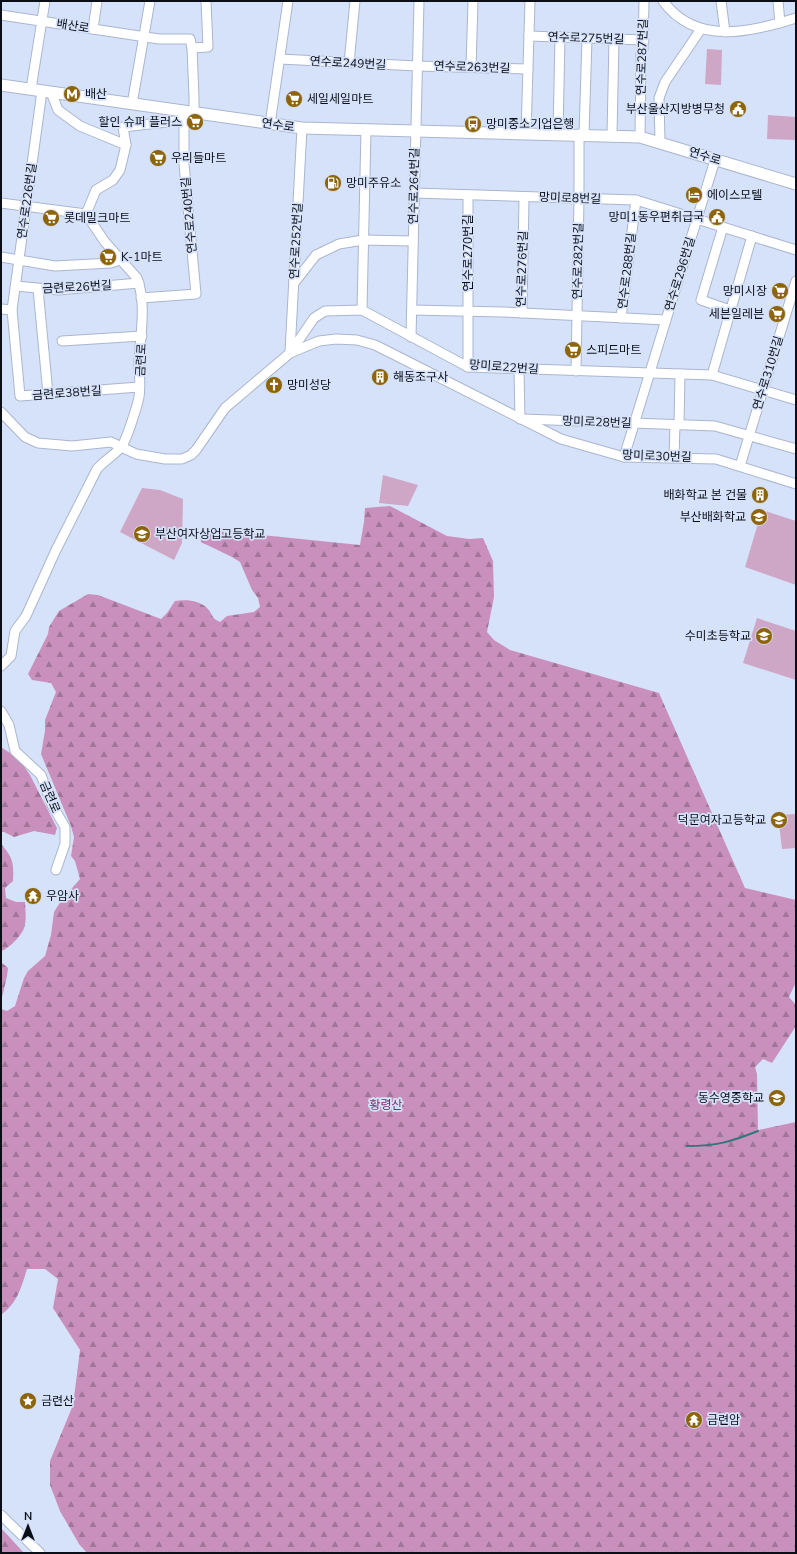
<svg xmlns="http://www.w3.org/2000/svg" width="797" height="1554" font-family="'Nunito Sans','Noto Sans KR',sans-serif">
  <defs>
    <pattern id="forest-firs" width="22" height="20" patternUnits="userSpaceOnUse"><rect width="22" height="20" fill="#c990bd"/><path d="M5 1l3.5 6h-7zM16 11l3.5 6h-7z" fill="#a17499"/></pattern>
  </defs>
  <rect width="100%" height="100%" fill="#d6e2fa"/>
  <g fill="#cfa7c6">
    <path d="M707 49 722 50 721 85 705 84Z"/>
    <path d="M768 115 796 117V140L767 139Z"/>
    <path d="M383 475 418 485 408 506 379 503Z"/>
    <path d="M142 488 160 490 183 499 182 543 174 560 120 532Z"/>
    <path d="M762 510 796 521V585L745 567Z"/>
    <path d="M757 618 796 631V680L743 663Z"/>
    <path d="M796 814V848L782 849 778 815Z"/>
  </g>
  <g fill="url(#forest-firs)">
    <path d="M390 506 447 536 469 539 483 538 493 561 494 597 487 632 494 640 510 650 659 693 745 888 796 900V982L789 997 796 1005V1026L772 1063 763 1059 755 1067 757 1074 758 1130 796 1122V1553H87L79 1544 60 1511 50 1485V1461L73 1405 80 1350 53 1308 58 1279 45 1269H27C21 1288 18 1302 1 1315V1009L7 1011 15 1006 24 978 28 971 45 956 51 935 54 912 61 901 80 879 75 861 71 856 74 837 71 826 41 754 45 731V720L56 692 51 683 32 680 28 674 48 634 49 627 59 611 88 594 98 595 161 619 167 613 175 601C186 599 200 600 208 609 213 615 211 618 220 622L227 616 254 612 260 607 258 598 252 590 240 562 232 557 201 542 200 537 203 532 211 530 360 545 364 522 365 508Z"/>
    <path d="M1 747 19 759 30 775 57 828 55 835 34 831 14 837 4 832H1Z"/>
    <path d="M1 844C13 857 14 864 13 881L5 888 6 898 16 902H25C26 923 28 929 12 944 8 947 5 950 1 951Z"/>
    <path d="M1 962 8 968 7 976 1 1002Z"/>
    <path d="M1 1528 24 1553H1Z"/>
  </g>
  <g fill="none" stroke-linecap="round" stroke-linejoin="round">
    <path stroke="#30787a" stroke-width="2" d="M687 1146C717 1146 730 1142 758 1131"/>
    <g stroke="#aab6cd" stroke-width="11">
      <g id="minor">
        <path d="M663 1C696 46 750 32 796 18"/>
        <path d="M721 1 725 32"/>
        <path d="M778 1 780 23"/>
        <path d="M1 15 159 39H190L192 48"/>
        <path d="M93 29 97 1"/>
        <path d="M529 36 644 40"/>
        <path d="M280 59 417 66 528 69"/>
        <path d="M349 63 355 1"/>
        <path d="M471 67 473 1"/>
        <path d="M31 89 45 1"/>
        <path d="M132 104 150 1"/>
        <path d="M194 113V97L192 48 208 47 206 1"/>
        <path d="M270 124 288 1"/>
        <path d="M526 133 530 1"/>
        <path d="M558 134 560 37"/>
        <path d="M584 135 587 38"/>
        <path d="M612 135 614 39"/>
        <path d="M640 137 641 54 643 49 644 1"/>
        <path d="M660 142 659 98 665 82 701 29"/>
        <path d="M126 145 123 127 184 120"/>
        <path d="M414 193 636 200 796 250"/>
        <path d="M1 203 86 214"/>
        <path d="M723 227 701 300 730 310"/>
        <path d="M1 257 55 266 111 263 120 260"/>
        <path d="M294 283 316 255 339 244 363 240 413 241"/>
        <path d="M16 286 58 290 139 283"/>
        <path d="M38 289 48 394"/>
        <path d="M141 298 196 294 184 164V111"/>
        <path d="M1 309 12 310 20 396 139 387"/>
        <path d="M12 310 42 91"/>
        <path d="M362 310 366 130"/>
        <path d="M412 310 503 312 666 320"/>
        <path d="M522 313 524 197"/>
        <path d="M621 318 636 200"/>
        <path d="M411 337 419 1"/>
        <path d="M62 341 142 336"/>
        <path d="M290 352 302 128"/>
        <path d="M290 353 314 318 325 311 362 310 468 367 712 375 796 400"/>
        <path d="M468 367V195"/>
        <path d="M519 369 520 419"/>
        <path d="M576 371 579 198V134"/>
        <path d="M712 375 752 236"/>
        <path d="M1 412 25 437 38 443 72 446 111 442 136 454 165 459H182L191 455 196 450 225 408 290 353 319 341 336 339 357 340 375 345 387 351 561 439 624 457 716 459 796 484"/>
        <path d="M523 419 715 426 796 449"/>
        <path d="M679 425 680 374"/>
        <path d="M624 457 715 160"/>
        <path d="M674 457 675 425"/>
        <path d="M740 466 796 281"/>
        <path d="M1 666 11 656 15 631 26 616 56 550 97 469C104 461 117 453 122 446 127 438 137 407 139 397 141 386 139 374 139 363 140 335 147 305 137 278L105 242 86 214 96 190 113 180 120 170 126 145 80 126 58 110 51 92"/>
        <path d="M1 711 9 725 15 751 41 775 52 805 65 827V844L56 870"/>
        <path d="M1 1515 40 1553"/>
      </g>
    </g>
    <g stroke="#aab6cd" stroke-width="13">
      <path id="major" d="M1 85 302 128 640 137 796 184"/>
    </g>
    <use href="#minor" stroke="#fff" stroke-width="9"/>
    <use href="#major" stroke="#fff" stroke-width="11"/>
  </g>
  <defs>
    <g id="metro-disc" transform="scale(0.9)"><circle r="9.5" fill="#8e6409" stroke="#d6e2fa"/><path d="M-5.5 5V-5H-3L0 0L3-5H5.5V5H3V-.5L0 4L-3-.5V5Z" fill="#fff"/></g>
    <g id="supermarket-disc" transform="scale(0.9)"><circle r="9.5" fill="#8e6409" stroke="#d6e2fa"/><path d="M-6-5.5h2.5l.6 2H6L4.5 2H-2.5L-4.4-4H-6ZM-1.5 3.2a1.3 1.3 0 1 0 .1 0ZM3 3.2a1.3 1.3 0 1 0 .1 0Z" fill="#fff"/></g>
    <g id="civic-disc" transform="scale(0.9)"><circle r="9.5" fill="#8e6409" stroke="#d6e2fa"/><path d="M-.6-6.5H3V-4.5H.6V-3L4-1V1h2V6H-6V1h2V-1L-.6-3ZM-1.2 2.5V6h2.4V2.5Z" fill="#fff"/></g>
    <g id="bus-disc" transform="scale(0.9)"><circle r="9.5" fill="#8e6409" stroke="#d6e2fa"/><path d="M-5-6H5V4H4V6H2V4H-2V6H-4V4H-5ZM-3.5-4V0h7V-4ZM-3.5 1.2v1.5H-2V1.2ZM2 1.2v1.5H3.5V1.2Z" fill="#fff"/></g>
    <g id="fuel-disc" transform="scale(0.9)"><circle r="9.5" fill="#8e6409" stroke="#d6e2fa"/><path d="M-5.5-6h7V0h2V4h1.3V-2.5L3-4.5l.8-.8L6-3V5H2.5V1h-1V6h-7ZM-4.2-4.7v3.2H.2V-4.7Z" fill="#fff"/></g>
    <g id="hotel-disc" transform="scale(0.9)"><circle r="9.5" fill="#8e6409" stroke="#d6e2fa"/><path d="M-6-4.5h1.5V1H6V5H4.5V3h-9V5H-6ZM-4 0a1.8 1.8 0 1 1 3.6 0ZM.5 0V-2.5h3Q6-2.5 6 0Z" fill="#fff"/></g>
    <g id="building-disc" transform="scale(0.9)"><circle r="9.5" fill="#8e6409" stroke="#d6e2fa"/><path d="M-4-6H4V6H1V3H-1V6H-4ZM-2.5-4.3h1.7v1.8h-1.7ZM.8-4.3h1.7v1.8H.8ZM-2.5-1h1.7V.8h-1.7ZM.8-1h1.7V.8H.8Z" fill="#fff"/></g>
    <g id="church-disc" transform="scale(0.9)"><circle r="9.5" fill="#8e6409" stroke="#d6e2fa"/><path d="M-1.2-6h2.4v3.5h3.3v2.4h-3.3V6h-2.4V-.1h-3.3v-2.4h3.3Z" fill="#fff"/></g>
    <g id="school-disc" transform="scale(0.9)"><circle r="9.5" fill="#8e6409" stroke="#d6e2fa"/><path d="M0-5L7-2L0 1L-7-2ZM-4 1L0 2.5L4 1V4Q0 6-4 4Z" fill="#fff"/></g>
    <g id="temple-disc" transform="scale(0.9)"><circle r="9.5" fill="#8e6409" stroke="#d6e2fa"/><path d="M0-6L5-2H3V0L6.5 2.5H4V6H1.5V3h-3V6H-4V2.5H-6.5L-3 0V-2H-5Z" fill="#fff"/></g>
    <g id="sight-disc" transform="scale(0.9)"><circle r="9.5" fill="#8e6409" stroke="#d6e2fa"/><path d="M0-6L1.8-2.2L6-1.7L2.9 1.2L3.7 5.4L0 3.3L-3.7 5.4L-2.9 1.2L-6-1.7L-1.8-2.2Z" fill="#fff"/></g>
  </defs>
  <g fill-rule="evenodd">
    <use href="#metro-disc" x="72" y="94"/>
    <use href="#supermarket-disc" x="294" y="99"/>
    <use href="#civic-disc" x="738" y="109"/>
    <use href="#supermarket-disc" x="195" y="122"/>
    <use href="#bus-disc" x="473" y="124"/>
    <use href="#supermarket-disc" x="158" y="158"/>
    <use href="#fuel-disc" x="333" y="183"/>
    <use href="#hotel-disc" x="694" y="195"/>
    <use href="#civic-disc" x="717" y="217"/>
    <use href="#supermarket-disc" x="51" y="218"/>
    <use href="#supermarket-disc" x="108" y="257"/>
    <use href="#supermarket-disc" x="780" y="291"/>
    <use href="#supermarket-disc" x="777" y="314"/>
    <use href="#supermarket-disc" x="573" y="350"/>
    <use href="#building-disc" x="380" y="377"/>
    <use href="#church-disc" x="274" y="385"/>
    <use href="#building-disc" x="760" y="495"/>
    <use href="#school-disc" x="759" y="517"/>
    <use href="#school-disc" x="142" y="534"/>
    <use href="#school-disc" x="764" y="636"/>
    <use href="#school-disc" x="779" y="820"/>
    <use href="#temple-disc" x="33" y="896"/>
    <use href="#school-disc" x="777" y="1098"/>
    <use href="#sight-disc" x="28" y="1401"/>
    <use href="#temple-disc" x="694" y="1420"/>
  </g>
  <g text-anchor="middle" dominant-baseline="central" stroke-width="3.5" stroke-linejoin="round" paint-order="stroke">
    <g font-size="12" fill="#0a0e16" stroke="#d6e2fa">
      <text transform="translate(73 26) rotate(9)">배산로</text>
      <text transform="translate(586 38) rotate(2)">연수로275번길</text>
      <text transform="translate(642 57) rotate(-88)">연수로287번길</text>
      <text transform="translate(348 63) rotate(3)">연수로249번길</text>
      <text transform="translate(472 67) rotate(2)">연수로263번길</text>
      <text transform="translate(278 125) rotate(8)">연수로</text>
      <text transform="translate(705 156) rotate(17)">연수로</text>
      <text transform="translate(414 186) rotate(-89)">연수로264번길</text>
      <text transform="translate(570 198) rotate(2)">망미로8번길</text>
      <text transform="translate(27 201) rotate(-82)">연수로226번길</text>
      <text transform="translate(189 215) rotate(-95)">연수로240번길</text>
      <text transform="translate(296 241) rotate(-87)">연수로252번길</text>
      <text transform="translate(468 253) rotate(-90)">연수로270번길</text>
      <text transform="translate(578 261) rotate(-89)">연수로282번길</text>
      <text transform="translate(522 269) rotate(-88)">연수로276번길</text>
      <text transform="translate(627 271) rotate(-83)">연수로288번길</text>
      <text transform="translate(680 274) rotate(-73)">연수로296번길</text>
      <text transform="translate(77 287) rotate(-3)">금련로26번길</text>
      <text transform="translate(141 360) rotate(-87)">금련로</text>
      <text transform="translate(504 367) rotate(4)">망미로22번길</text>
      <text transform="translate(768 373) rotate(-73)">연수로310번길</text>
      <text transform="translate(67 393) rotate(-4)">금련로38번길</text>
      <text transform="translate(597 422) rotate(2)">망미로28번길</text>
      <text transform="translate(657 456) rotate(2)">망미로30번길</text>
      <text transform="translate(50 797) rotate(67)">금련로</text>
    </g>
    <g font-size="12" fill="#0a0e16" stroke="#d6e2fa" text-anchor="start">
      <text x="85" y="94">배산</text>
      <text x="307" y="99">세일세일마트</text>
      <text x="725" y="109" text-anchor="end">부산울산지방병무청</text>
      <text x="182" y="122" text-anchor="end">할인 슈퍼 플러스</text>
      <text x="486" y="124">망미중소기업은행</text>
      <text x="171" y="158">우리들마트</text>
      <text x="346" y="183">망미주유소</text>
      <text x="707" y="195">에이스모텔</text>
      <text x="704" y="217" text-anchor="end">망미1동우편취급국</text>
      <text x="64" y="218">롯데밀크마트</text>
      <text x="121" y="257">K-1마트</text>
      <text x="767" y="291" text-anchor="end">망미시장</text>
      <text x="764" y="314" text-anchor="end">세븐일레븐</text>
      <text x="586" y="350">스피드마트</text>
      <text x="393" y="377">해동조구사</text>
      <text x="287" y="385">망미성당</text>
      <text x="747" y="495" text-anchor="end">배화학교 본 건물</text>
      <text x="746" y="517" text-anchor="end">부산배화학교</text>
      <text x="155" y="534">부산여자상업고등학교</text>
      <text x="751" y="636" text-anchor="end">수미초등학교</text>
      <text x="766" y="820" text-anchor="end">덕문여자고등학교</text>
      <text x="46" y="896">우암사</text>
      <text x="764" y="1098" text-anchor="end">동수영중학교</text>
      <text x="41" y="1401">금련산</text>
      <text x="707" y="1420">금련암</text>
    </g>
    <g font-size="12" fill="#76316b" stroke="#d6e2fa">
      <text x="386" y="1105">황령산</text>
    </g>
  </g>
  <rect width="797" height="1554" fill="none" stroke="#0a0e16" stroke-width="4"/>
  <g transform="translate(28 1526)" stroke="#d6e2fa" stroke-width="3" paint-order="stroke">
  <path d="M0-3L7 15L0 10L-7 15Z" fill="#0a0e16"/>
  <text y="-6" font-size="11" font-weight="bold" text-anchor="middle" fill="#0a0e16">N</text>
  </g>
</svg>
